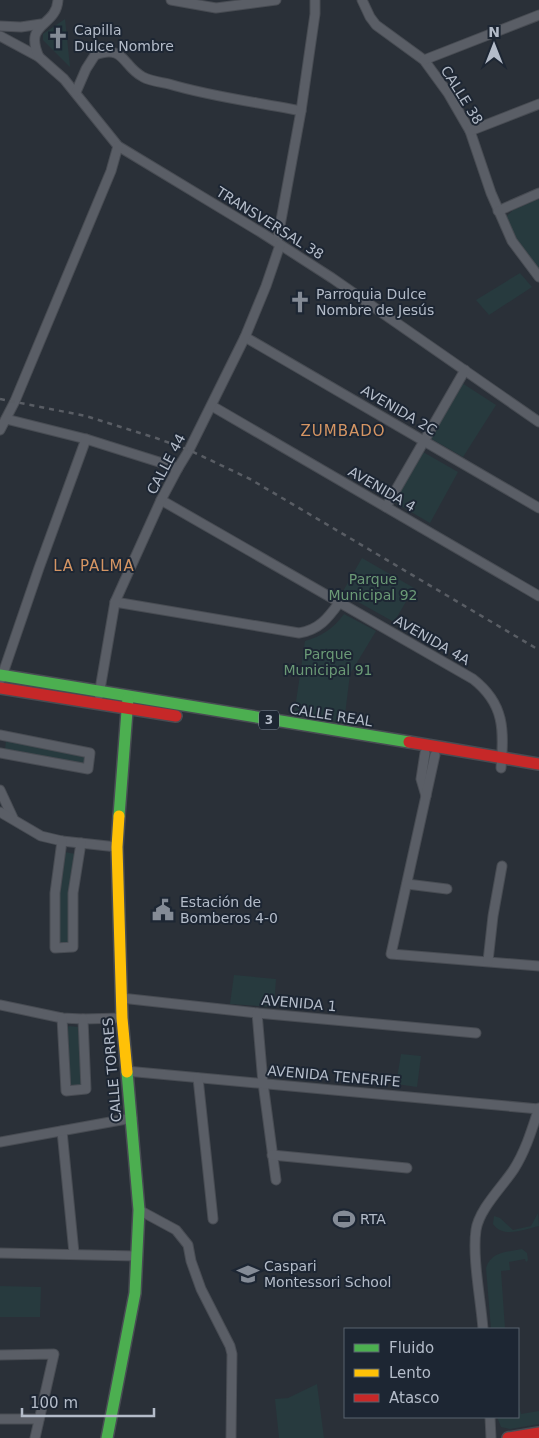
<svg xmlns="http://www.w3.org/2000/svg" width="539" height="1438" font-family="'DejaVu Sans',sans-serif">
  <rect width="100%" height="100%" fill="#2a3038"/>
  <g fill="#273a3e">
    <path d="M65 19 70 67 43 40V34Z"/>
    <path d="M539 199V270C527 255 510 236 506 217L513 210Z"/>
    <path d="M520 273 532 287 489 315 476 300Z"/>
    <path d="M462 383 496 405 463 457 430 438Z"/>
    <path d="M423 452 458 472 430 523 394 502Z"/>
    <path d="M362 558 414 588 394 622 342 593Z"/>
    <path d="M344 614 376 631 350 674 344 723 294 715 305 641C322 636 334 628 344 614Z"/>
    <path d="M6 740 86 755 85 766 5 750Z"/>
    <path d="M65 852 75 854 69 899 68 943 58 944 59 896Z"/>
    <path d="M234 975 276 979 274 1007 230 1004Z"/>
    <path d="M69 1026 78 1027 80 1029 83 1085 71 1087 69 1085 66 1028Z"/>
    <path d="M401 1054 421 1056 417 1087 396 1084Z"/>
    <path d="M538 1213 539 1226C525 1229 503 1239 493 1224L494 1216 500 1218 513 1230 531 1226Z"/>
    <path d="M522 1249 527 1253 528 1260 526 1262 525 1259 509 1262 510 1270 501 1271 505 1329H491L486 1268C491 1251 508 1252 522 1249Z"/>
    <path d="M0 1286 41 1287 40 1317H0Z"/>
    <path d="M317 1384 324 1438H279L275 1399 288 1398Z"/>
    <path d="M518 1406H519L521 1414 539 1411V1424L510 1429 501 1427 497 1417H518Z"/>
  </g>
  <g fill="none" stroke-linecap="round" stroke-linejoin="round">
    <g stroke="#484c53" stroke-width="11">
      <g id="street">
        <path d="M171 0 216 8 276 0"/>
        <path d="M362 0 370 17 376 25 424 60 448 93 470 131 491 193 512 241 539 277"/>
        <path d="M0 26 21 27 41 24"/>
        <path d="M0 36 39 57 64 79 118 146 262 233 332 278 539 422"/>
        <path d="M39 57C23 21 56 28 58 0"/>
        <path d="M424 60 539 15"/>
        <path d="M76 92 86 69 95 55C125 44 122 66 143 77 150 81 160 82 169 84 212 97 257 102 301 111"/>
        <path d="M470 131 539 104"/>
        <path d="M498 211 539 193"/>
        <path d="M277 242 301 111 315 14V0"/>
        <path d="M245 337 539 508"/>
        <path d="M212 406 539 596"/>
        <path d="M6 419 86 439 178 468"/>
        <path d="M0 430 15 401 111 171 118 146"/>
        <path d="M161 500 473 679C505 704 504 730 501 768"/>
        <path d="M386 507 465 370"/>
        <path d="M115 602 299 633C319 630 328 618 339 603"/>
        <path d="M1 679 39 568 86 439"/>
        <path d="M99 695 115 602 161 500 178 468 189 450 245 337 266 286 280 245"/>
        <path d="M0 735 90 753 88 769 0 753"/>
        <path d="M425 753 421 779 426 796"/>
        <path d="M435 755 391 954 539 966"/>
        <path d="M0 790 13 818"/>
        <path d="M0 812 41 836 62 841 117 847"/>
        <path d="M62 841 55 893V948L73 947V893L81 843"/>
        <path d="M407 884 447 889"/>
        <path d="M488 961 493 916 502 866"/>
        <path d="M121 998 257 1013 476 1033"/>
        <path d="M0 1005 62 1018 83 1019 122 1018"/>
        <path d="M257 1013 263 1083 276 1180"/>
        <path d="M62 1018 66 1091 86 1089 83 1019"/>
        <path d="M126 1071 539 1109"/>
        <path d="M198 1078 213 1219"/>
        <path d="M62 1131 74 1253"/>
        <path d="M0 1142 132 1118"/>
        <path d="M272 1155 407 1168"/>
        <path d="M139 1210 176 1230 188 1245 191 1261 201 1289 230 1346 232 1354 231 1438"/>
        <path d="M0 1253 137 1256"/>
        <path d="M483 1329C481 1301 472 1257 476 1230 479 1209 503 1186 514 1169 526 1150 532 1129 539 1108"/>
        <path d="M0 1355 54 1354 35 1438"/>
        <path d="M490 1417 491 1438"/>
        <path d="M0 1419H39"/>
      </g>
    </g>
    <g stroke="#484c53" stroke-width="14">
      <g id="fast">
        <path d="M0 675 409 742"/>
        <path d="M119 816 128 698"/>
        <path d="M107 1438 135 1293 139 1210 127 1072"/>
      </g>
    </g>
    <g stroke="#484c53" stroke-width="14">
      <path id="slow" d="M119 816 117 847 122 1018 127 1072"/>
    </g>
    <g stroke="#484c53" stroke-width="14">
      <g id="jam">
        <path d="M0 688 176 716"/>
        <path d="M409 742 539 764"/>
        <path d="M508 1438 539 1433"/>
      </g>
    </g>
    <use href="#street" stroke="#5a5e66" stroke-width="9"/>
    <use href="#fast" stroke="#4caf50" stroke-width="11"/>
    <use href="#slow" stroke="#ffc107" stroke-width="11"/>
    <use href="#jam" stroke="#c62828" stroke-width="11"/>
    <path stroke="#595d64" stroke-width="2.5" stroke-dasharray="5 5" stroke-linecap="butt" d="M0 399 86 416 156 438 189 450 250 479 539 650"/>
  </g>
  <defs>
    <g id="church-bare" transform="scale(1.725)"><path d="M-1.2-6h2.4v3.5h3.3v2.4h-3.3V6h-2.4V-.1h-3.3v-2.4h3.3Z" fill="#848b96" stroke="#1d2633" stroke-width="2.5" paint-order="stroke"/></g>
    <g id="civic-bare" transform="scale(1.725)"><path d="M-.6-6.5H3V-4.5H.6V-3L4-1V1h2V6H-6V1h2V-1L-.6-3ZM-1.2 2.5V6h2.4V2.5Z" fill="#848b96" stroke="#1d2633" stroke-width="2.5" paint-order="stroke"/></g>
    <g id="stadium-bare" transform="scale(1.725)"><path d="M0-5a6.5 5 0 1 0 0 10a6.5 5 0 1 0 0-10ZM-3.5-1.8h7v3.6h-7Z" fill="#848b96" stroke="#1d2633" stroke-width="2.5" paint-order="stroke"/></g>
    <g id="school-bare" transform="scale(1.725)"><path d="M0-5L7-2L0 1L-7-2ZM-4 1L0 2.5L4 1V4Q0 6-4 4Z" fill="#848b96" stroke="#1d2633" stroke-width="2.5" paint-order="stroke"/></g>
  </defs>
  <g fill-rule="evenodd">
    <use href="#church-bare" x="58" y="38"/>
    <use href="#church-bare" x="300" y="302"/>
    <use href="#civic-bare" x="163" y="910"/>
    <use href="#stadium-bare" x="344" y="1219"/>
    <use href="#school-bare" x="248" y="1274"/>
  </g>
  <g text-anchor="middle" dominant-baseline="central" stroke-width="4" stroke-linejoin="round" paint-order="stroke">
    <rect fill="#1d2633" stroke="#878f9c" stroke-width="1" x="259" y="710.5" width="20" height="19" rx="4"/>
    <g font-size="12" font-weight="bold" fill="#b4bcc9">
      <text x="269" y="720">3</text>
    </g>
    <g font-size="14" fill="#b4bcc9" stroke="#1d2633" text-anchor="start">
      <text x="74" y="30">Capilla<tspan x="74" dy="16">Dulce Nombre</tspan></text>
      <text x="316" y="294">Parroquia Dulce<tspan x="316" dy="16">Nombre de Jesús</tspan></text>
      <text x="180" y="902">Estación de<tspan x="180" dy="16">Bomberos 4-0</tspan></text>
      <text x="360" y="1219">RTA</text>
      <text x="264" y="1266">Caspari<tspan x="264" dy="16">Montessori School</tspan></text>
    </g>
    <g font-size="14" fill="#b4bcc9" stroke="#1d2633">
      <text transform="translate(462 95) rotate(58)">CALLE 38</text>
      <text transform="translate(270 223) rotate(32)">TRANSVERSAL 38</text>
      <text transform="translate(399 410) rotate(30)">AVENIDA 2C</text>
      <text transform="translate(166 464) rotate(-62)">CALLE 44</text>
      <text transform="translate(382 489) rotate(30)">AVENIDA 4</text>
      <text transform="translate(432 640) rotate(30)">AVENIDA 4A</text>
      <text transform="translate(331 715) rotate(9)">CALLE REAL</text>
      <text transform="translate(299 1003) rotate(5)">AVENIDA 1</text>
      <text transform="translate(112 1070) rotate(-95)">CALLE TORRES</text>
      <text transform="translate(334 1076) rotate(5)">AVENIDA TENERIFE</text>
    </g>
    <g font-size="14" fill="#6b9a76" stroke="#1d2633">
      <text x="373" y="579">Parque<tspan x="373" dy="16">Municipal 92</tspan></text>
      <text x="328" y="654">Parque<tspan x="328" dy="16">Municipal 91</tspan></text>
    </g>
    <g font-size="15" letter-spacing="1" fill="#d59563" stroke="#1d2633">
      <text x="343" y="431">ZUMBADO</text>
      <text x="94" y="566">LA PALMA</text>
    </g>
  </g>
  <rect x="344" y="1328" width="175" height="90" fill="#1d2633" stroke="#59626f"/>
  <rect x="354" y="1344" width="25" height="8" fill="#4caf50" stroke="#59626f"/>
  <text x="389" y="1353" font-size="15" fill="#b4bcc9">Fluido</text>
  <rect x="354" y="1369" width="25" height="8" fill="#ffc107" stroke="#59626f"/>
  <text x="389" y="1378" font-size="15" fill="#b4bcc9">Lento</text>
  <rect x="354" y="1394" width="25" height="8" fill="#c62828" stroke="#59626f"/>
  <text x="389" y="1403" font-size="15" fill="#b4bcc9">Atasco</text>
  <g transform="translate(494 45)" stroke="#1d2633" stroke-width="4" paint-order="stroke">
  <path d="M0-4L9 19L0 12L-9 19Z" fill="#b4bcc9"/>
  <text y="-8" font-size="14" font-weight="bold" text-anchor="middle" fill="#b4bcc9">N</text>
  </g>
  <path d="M22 1408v8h132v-8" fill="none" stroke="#b4bcc9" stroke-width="2.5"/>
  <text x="30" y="1408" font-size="15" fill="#b4bcc9" stroke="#1d2633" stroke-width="4" paint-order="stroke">100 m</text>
</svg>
